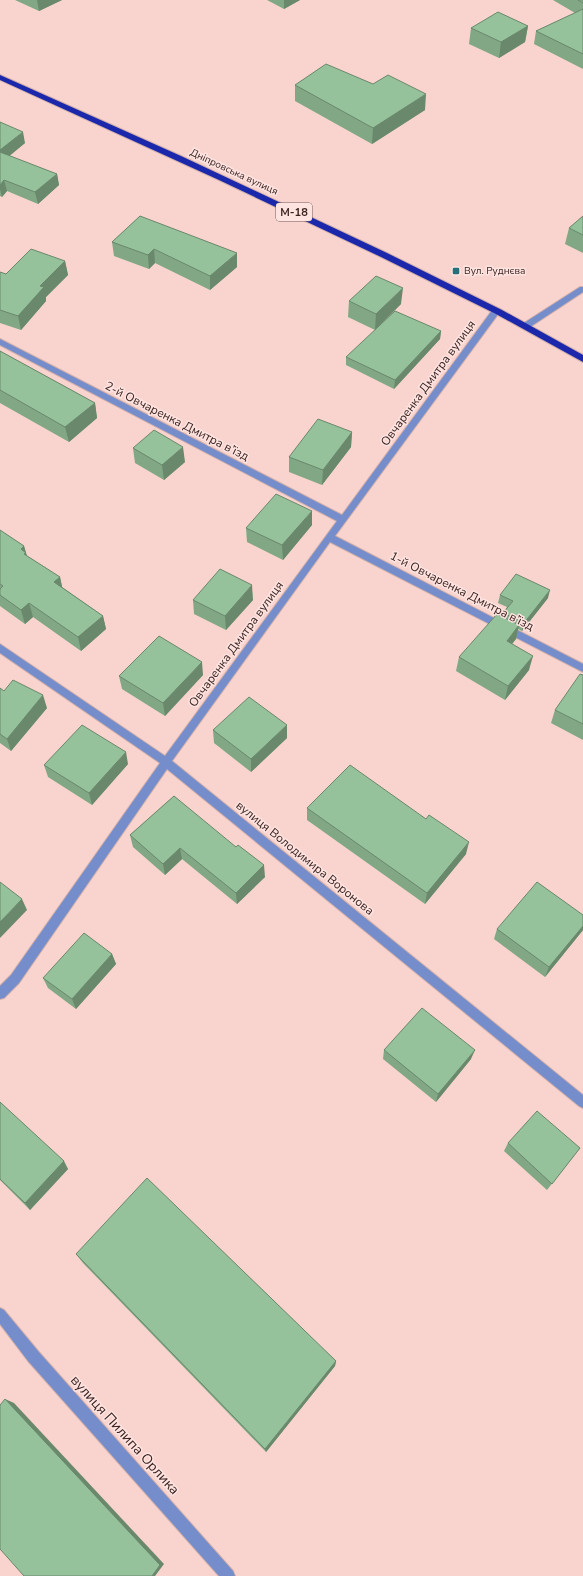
<svg xmlns="http://www.w3.org/2000/svg" width="583" height="1576" font-family="'Nunito Sans',sans-serif">
  <rect width="100%" height="100%" fill="#f9d4ce"/>
  <g fill="none" stroke-linecap="round" stroke-linejoin="round">
    <g stroke="#d3b1ab" stroke-width="2">
      <g id="minor">
        <path d="M580 287H583V292L530 327H524V323Z"/>
        <path d="M496 308 499 309V313L335 536 583 664V672L330 542 172 761 583 1095V1108L579 1106 167 769 19 983 4 998 0 999V986L11 975 160 763 0 653V644L165 756 337 521 0 345V339L342 515 493 309Z"/>
        <path d="M0 1308 4 1310 38 1351 233 1571 235 1576H219L28 1361 0 1324Z"/>
      </g>
    </g>
    <g stroke="#d3b1ab" stroke-width="2">
      <path id="trunk" d="M0 75 181 156 387 253 502 310 583 355V362L496 314 381 257 219 180 0 80Z"/>
    </g>
    <use href="#minor" fill="#758dcb" fill-rule="evenodd"/>
    <use href="#trunk" fill="#1c28ac" fill-rule="evenodd"/>
  </g>
  <g fill="#81a785">
    <path d="M15 0H62L39 11Z"/>
    <path d="M267 0H300L284 9Z"/>
    <path d="M553 0H583V69L534 44 536 31 575 13Z"/>
    <path d="M528 26 525 42 499 58 469 44 471 28Z"/>
    <path d="M373 84 425 110 372 144 295 101V85Z"/>
    <path d="M0 122 25 143 9 156 57 174 59 185 38 204 7 191 2 197 0 196Z"/>
    <path d="M140 216 237 267 210 290 155 263 149 269 114 256 112 242Z"/>
    <path d="M583 216V253L565 244 569 228Z"/>
    <path d="M65 261 68 275 46 297V301L21 330 0 323V272L6 274Z"/>
    <path d="M349 301 401 304 375 330 348 317Z"/>
    <path d="M441 331 440 339 394 389 346 365V357Z"/>
    <path d="M0 351 95 403 97 418 69 442 0 403Z"/>
    <path d="M352 432 351 447 322 485 289 472V457Z"/>
    <path d="M133 448 185 462 164 480 135 463Z"/>
    <path d="M312 525 283 560 247 542 246 528Z"/>
    <path d="M0 530 24 546 27 556 60 577 62 587 103 616 106 629 81 651 33 617 25 624 0 606Z"/>
    <path d="M500 595 548 598 522 631 518 629 516 639 512 644 529 670 505 700 456 671 459 657 502 616 503 613 507 607 498 603Z"/>
    <path d="M193 600H253L226 630 194 614Z"/>
    <path d="M203 675 165 716 122 689 119 676Z"/>
    <path d="M583 675V740L551 723 555 710Z"/>
    <path d="M0 688 4 691 47 708 11 751 0 743Z"/>
    <path d="M287 725V738L251 772 214 743 213 730Z"/>
    <path d="M128 764 92 805 48 777 44 765Z"/>
    <path d="M174 796 265 877 237 904 182 859 165 875 133 847 130 835Z"/>
    <path d="M307 808 466 854 425 904 307 820Z"/>
    <path d="M583 915V930L545 977 494 939 497 929Z"/>
    <path d="M112 954 116 964 76 1009 48 988 43 978Z"/>
    <path d="M384 1050 471 1059 436 1102 383 1059Z"/>
    <path d="M0 1102 68 1169 30 1210 0 1180Z"/>
    <path d="M508 1143 580 1148 547 1190 504 1151Z"/>
    <path d="M76 1254 336 1361 335 1366 266 1452 83 1263Z"/>
  </g>
  <g fill="#69886c">
    <path d="M37 0H62L39 11Z"/>
    <path d="M284 0H300L284 9Z"/>
    <path d="M528 26 525 42 499 58 501 42Z"/>
    <path d="M426 94 425 110 372 144 373 128Z"/>
    <path d="M23 132 25 143 1 163 0 150Z"/>
    <path d="M57 174 59 185 38 204 35 192Z"/>
    <path d="M4 180 7 191 2 197 0 189V185Z"/>
    <path d="M154 249 155 263 149 269 148 255Z"/>
    <path d="M237 253V267L210 290V276Z"/>
    <path d="M65 261 68 275 46 297V301L21 330 18 316 40 286Z"/>
    <path d="M403 288 401 304 375 330 376 314Z"/>
    <path d="M441 331 440 339 394 389 395 380Z"/>
    <path d="M95 403 97 418 69 442 65 427Z"/>
    <path d="M352 432 351 447 322 485 323 470Z"/>
    <path d="M183 447 185 462 164 480 162 465Z"/>
    <path d="M312 511V525L283 560 282 545Z"/>
    <path d="M24 546 30 567 21 549Z"/>
    <path d="M60 577 63 591 54 582Z"/>
    <path d="M252 585 253 600 226 630 225 616Z"/>
    <path d="M550 590 548 598 522 631 524 623Z"/>
    <path d="M29 603 33 617 25 624 21 610Z"/>
    <path d="M103 616 106 629 81 651 78 637Z"/>
    <path d="M519 625 516 639 503 655 507 641Z"/>
    <path d="M533 656 529 670 505 700 508 686Z"/>
    <path d="M202 662 203 675 165 716 163 703Z"/>
    <path d="M43 695 47 708 11 751 7 739Z"/>
    <path d="M287 725V738L251 772V759Z"/>
    <path d="M126 752 128 764 92 805 89 793Z"/>
    <path d="M469 842 466 854 425 904 427 893Z"/>
    <path d="M180 848 182 859 165 875 163 864Z"/>
    <path d="M264 865 265 877 237 904 236 893Z"/>
    <path d="M22 899 27 910 0 938V922Z"/>
    <path d="M583 926V930L545 977 549 967Z"/>
    <path d="M112 954 116 964 76 1009 72 999Z"/>
    <path d="M475 1050 471 1059 436 1102 438 1094Z"/>
    <path d="M64 1161 68 1169 30 1210 25 1203Z"/>
    <path d="M336 1361 335 1366 266 1452 265 1449Z"/>
    <path d="M5 1399 14 1403 164 1564 155 1576H152Z"/>
  </g>
  <g fill="#96c29b" stroke="#69886c">
    <path d="M578 0H583V3Z"/>
    <path d="M583 9V54L536 31Z"/>
    <path d="M498 12 528 26 501 42 471 28Z"/>
    <path d="M326 64 373 84 388 75 426 94 373 128 295 85Z"/>
    <path d="M0 122 23 132 0 150Z"/>
    <path d="M0 152 57 174 35 192 4 180 0 185Z"/>
    <path d="M140 216 237 253 210 276 154 249 148 255 112 242Z"/>
    <path d="M583 216V235L569 228Z"/>
    <path d="M31 249 65 261 40 286 44 287 18 316 0 310V272L6 274Z"/>
    <path d="M376 276 403 288 376 314 349 301Z"/>
    <path d="M395 311 441 331 395 380 346 357Z"/>
    <path d="M0 351 95 403 65 427 0 390Z"/>
    <path d="M318 419 352 432 323 470 289 457Z"/>
    <path d="M154 430 183 447 162 465 133 448Z"/>
    <path d="M276 494 312 511 282 545 246 528Z"/>
    <path d="M0 530 24 546 21 549 26 553 24 554 60 577 54 582 103 616 78 637 29 603 21 610 0 595V589L3 586 0 584Z"/>
    <path d="M220 569 252 585 225 616 193 600Z"/>
    <path d="M516 574 550 590 524 623 503 613 513 601 500 595Z"/>
    <path d="M497 614 519 625 507 641 533 656 508 686 459 657Z"/>
    <path d="M159 636 202 662 163 703 119 676Z"/>
    <path d="M580 674 583 675V724L555 710Z"/>
    <path d="M13 680 43 695 7 739 0 734V688L4 691Z"/>
    <path d="M249 697 287 725 251 759 213 730Z"/>
    <path d="M82 725 126 752 89 793 44 765Z"/>
    <path d="M350 765 426 819 429 815 469 842 427 893 307 808Z"/>
    <path d="M174 796 236 847 238 845 264 865 236 893 180 848 163 864 130 835Z"/>
    <path d="M0 882 22 899 0 922Z"/>
    <path d="M537 882 583 915V926L549 967 497 929Z"/>
    <path d="M84 933 112 954 72 999 43 978Z"/>
    <path d="M422 1008 475 1050 438 1094 384 1050Z"/>
    <path d="M0 1102 64 1161 25 1203 0 1179Z"/>
    <path d="M537 1111 580 1148 552 1184 508 1143Z"/>
    <path d="M147 1178 336 1361 265 1449 76 1254Z"/>
    <path d="M5 1399 160 1565 152 1576H24L0 1549V1405Z"/>
  </g>
  <rect fill="#27707a" stroke="#fee4e1" stroke-width="1.5" x="452" y="267" width="8" height="8" rx="2"/>
  <g text-anchor="middle" dominant-baseline="central" stroke-width="3" stroke-linejoin="round" paint-order="stroke">
    <g font-size="10" fill="#3a2320" stroke="#fee4e1">
      <text transform="translate(234 172) rotate(25)">Дніпровська вулиця</text>
    </g>
    <g font-size="10" fill="#3a2320" stroke="#fee4e1" text-anchor="start">
      <text x="464" y="271">Вул. Руднєва</text>
    </g>
    <rect fill="#fee4e1" stroke="#755d5a" stroke-width="1" x="276" y="203" width="36" height="18" rx="3"/>
    <g font-size="11" font-weight="bold" fill="#3a2320">
      <text x="294" y="212">М-18</text>
    </g>
    <g font-size="12" fill="#3a2320" stroke="#fee4e1">
      <text transform="translate(428 383) rotate(-54)">Овчаренка Дмитра вулиця</text>
      <text transform="translate(177 421) rotate(27)">2-й Овчаренка Дмитра в’їзд</text>
      <text transform="translate(462 591) rotate(27)">1-й Овчаренка Дмитра в’їзд</text>
      <text transform="translate(236 644) rotate(-54)">Овчаренка Дмитра вулиця</text>
      <text transform="translate(305 858) rotate(39)">вулиця Володимира Воронова</text>
    </g>
    <g font-size="14" fill="#3a2320" stroke="#fee4e1">
      <text transform="translate(125 1435) rotate(48)">вулиця Пилипа Орлика</text>
    </g>
  </g>
</svg>
